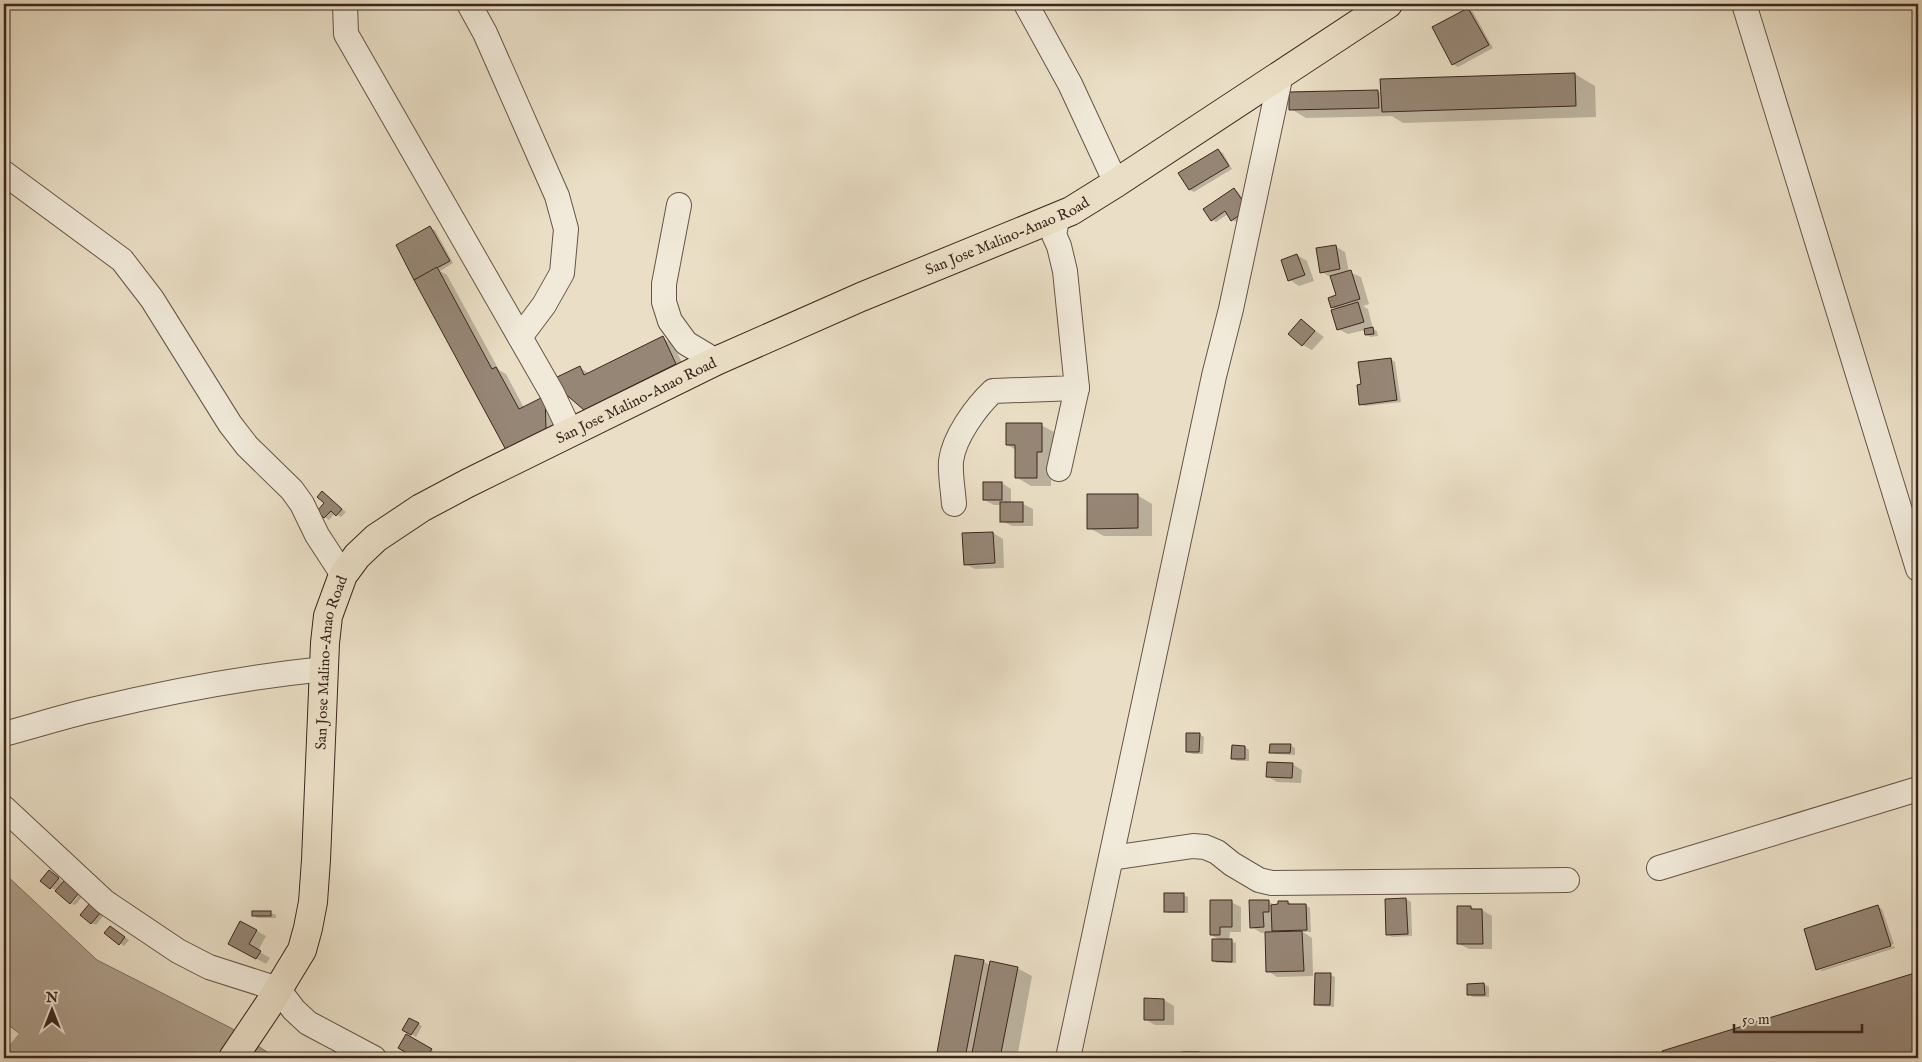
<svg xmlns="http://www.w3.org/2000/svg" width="1922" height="1062" font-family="'IM FELL English',serif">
  <rect width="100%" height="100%" fill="#eadfc6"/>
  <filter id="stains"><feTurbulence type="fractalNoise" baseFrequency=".004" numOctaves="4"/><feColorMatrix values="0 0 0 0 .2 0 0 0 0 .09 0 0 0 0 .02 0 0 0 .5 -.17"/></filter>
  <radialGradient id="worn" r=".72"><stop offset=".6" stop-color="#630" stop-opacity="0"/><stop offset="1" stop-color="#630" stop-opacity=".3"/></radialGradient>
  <path fill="#aea08d" stroke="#806f60" d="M4 873 97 960 231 1028 276 1058H53L4 1022Z"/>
  <g fill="#0003">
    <path d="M1468 9 1473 12 1493 48 1458 67 1453 64Z"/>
    <path d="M1575 74 1595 86 1596 117 1403 123 1392 116 1306 118 1291 109 1378 91 1382 94V80Z"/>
    <path d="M1218 150 1223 153 1232 169 1194 192 1190 190 1180 173Z"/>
    <path d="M1234 189 1238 192 1252 212 1237 222 1232 220 1228 214 1216 222 1212 220Z"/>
    <path d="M430 228 435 230 453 263 440 271 447 275 499 370 506 374 524 408 554 403 555 435 517 455 416 280Z"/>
    <path d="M1335 246 1345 252 1349 272 1361 277 1369 304 1363 306 1368 309 1373 329 1377 331 1378 336 1371 337 1366 335 1365 330 1348 334 1338 329 1336 309 1332 307 1338 296 1332 278 1322 272Z"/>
    <path d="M1297 255 1307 261 1314 281 1299 286 1290 280Z"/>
    <path d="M1301 320 1324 337 1312 350 1303 345Z"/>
    <path d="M662 338 672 343 686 370 595 414 585 409 580 368 590 374Z"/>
    <path d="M1391 359 1395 362 1401 402 1365 406 1360 404Z"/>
    <path d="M1041 425 1056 433 1051 460V486H1031L1016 477V450L1007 445Z"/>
    <path d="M1002 483 1011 489V504H1023L1033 509V526H1012L1002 521V505H994L984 500Z"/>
    <path d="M1137 495 1152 504V536H1104L1089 528Z"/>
    <path d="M327 496 346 512 341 517 335 513 329 520 325 517Z"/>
    <path d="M993 533 1003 539 1004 568 975 569 965 564 964 534Z"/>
    <path d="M1199 734 1204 737 1203 754H1192L1187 751Z"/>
    <path d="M1290 745 1295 748V755L1275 754 1271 752Z"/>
    <path d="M1245 747 1249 750V761H1237L1233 759Z"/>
    <path d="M1292 764 1302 770 1301 783 1277 782 1268 777Z"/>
    <path d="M54 874 64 883 70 902 56 890 51 888Z"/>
    <path d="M80 894 83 896 75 905 72 904Z"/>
    <path d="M1183 895 1188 897V913H1169L1165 911Z"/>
    <path d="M1406 899 1411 902 1412 936 1392 937 1387 934 1386 900Z"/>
    <path d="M1268 901 1276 906 1288 902 1293 905H1306L1310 908 1311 932H1303L1312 938 1313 976 1277 977 1268 971 1267 932 1261 933 1252 927Z"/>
    <path d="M1231 902 1241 907V932H1230L1229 941 1236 943V963H1217L1213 961 1221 940 1211 935Z"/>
    <path d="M91 905 104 915 96 925 92 923Z"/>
    <path d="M1471 907 1476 910H1482L1492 916V949H1469L1459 944Z"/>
    <path d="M1878 907 1882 909 1894 944 1819 968V970L1817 969Z"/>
    <path d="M253 913H271L276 915V918H258L253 916Z"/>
    <path d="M241 922 266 936 258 951 270 958 266 964 229 943Z"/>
    <path d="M115 930 129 940 124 946 106 933Z"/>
    <path d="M1894 946 1895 948 1822 971 1820 970Z"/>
    <path d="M956 956 983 961 990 965 1017 968 1032 976 1017 1058H937Z"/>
    <path d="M1918 974V1058H1666L1664 1052Z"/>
    <path d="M1330 975 1335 977 1334 1007 1319 1006 1315 1004Z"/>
    <path d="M1484 984 1489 987V997H1473L1469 994 1468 985Z"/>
    <path d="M1164 1000 1174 1006V1025H1155L1145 1019Z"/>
    <path d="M410 1019 422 1026 416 1037 404 1030Z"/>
    <path d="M406 1036 441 1056 439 1058H418L399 1048Z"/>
    <path d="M1184 1053H1199L1203 1056V1058H1184Z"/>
  </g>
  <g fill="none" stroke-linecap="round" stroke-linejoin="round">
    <path stroke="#aea08d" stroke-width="30" d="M18 1058 33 1040"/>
  </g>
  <g fill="#968675" stroke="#3b261d">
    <path d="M1468 8 1489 45 1452 65 1432 27Z"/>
    <path d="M1575 73 1576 106 1382 112 1380 79Z"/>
    <path d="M1378 90 1379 108 1289 110V92Z"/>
    <path d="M1218 149 1229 166 1189 190 1178 173Z"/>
    <path d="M1234 188 1248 209 1231 221 1225 211 1211 221 1203 209Z"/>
    <path d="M430 226 450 261 414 280 396 245Z"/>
    <path d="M1336 245 1340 269 1320 273 1316 248Z"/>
    <path d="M1297 254 1305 275 1288 281 1281 260Z"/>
    <path d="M437 267 492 369 496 367 519 409 545 396 546 429 506 450 414 280Z"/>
    <path d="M1351 270 1360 299 1331 308 1328 298 1336 295 1330 276Z"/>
    <path d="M1358 302 1364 322 1337 330 1331 310Z"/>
    <path d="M1301 319 1315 331 1302 346 1288 334Z"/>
    <path d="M1373 327 1374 334 1365 335 1364 329Z"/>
    <path d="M663 336 676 364 584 410 562 391 555 378 580 366 584 375Z"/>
    <path d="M1391 358 1397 400 1359 405 1357 385 1361 384 1358 362Z"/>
    <path d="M1006 423H1042V452H1037V478H1015V445H1006Z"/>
    <rect x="983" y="482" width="19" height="18"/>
    <path d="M322 491 342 509 336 516 331 511 324 518 317 511 324 503 317 497Z"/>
    <path d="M1087 494H1138V528L1087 529Z"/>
    <rect x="1000" y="502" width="23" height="20"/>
    <path d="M993 532 995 563 964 565 962 533Z"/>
    <path d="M1186 733H1200L1199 752H1186Z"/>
    <path d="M1270 744H1291L1290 753H1269Z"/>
    <path d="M1232 745 1245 746V759H1231Z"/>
    <path d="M1267 762 1293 763 1292 778 1266 777Z"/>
    <path d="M49 870 59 878 50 889 40 881Z"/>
    <path d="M65 880 79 893 70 904 55 891Z"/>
    <rect x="1164" y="893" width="20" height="19"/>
    <path d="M1406 898 1408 934 1386 935 1385 899Z"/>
    <path d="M1210 900H1232V927H1220V935H1210Z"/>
    <path d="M1249 900H1269V912H1263L1264 927 1250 928Z"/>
    <path d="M1278 901H1288V904H1306L1307 930 1272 931 1271 905 1278 904Z"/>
    <path d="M90 903 101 912 91 924 80 915Z"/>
    <path d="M1878 905 1891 946 1816 970 1804 929Z"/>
    <path d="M1457 906H1471V909H1482L1483 944H1457Z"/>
    <rect x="252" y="911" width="19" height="5"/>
    <path d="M240 921 257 930 249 944 261 951 256 959 228 944Z"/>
    <path d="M110 926 125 937 119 945 104 933Z"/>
    <path d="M1302 931 1304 971 1266 972 1265 932Z"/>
    <path d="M1212 939H1232V962L1212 961Z"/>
    <path d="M955 955 984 960 965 1058H936Z"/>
    <path d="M990 961 1018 967 1000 1058H971Z"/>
    <path d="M1918 972V1058H1665L1662 1051Z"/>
    <path d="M1315 973H1331L1330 1005H1314Z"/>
    <path d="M1484 983 1485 995H1467V984Z"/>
    <path d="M1144 998 1164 999V1020H1144Z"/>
    <path d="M409 1018 419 1023 411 1035 402 1030Z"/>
    <path d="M406 1034 432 1049 426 1058H416L398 1048Z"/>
    <rect x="1182" y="1052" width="17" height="6"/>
  </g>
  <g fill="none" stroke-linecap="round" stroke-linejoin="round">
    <g stroke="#675447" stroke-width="26">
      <g id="minor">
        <path d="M345 4 346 34 552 393 571 433"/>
        <path d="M469 4 485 33 557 196 566 229 562 273 544 305 520 337"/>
        <path d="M1026 4 1070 84 1116 183"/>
        <path d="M1744 4 1918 569"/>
        <path d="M4 173 122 260 152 299 230 424 247 446 292 490 302 504 317 535 343 575"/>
        <path d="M679 205 664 284V302L670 321 686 343 716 361"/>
        <path d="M1059 469 1077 388"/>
        <path d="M954 504C953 490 950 474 951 461 954 437 976 407 993 391L1077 388 1065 271 1059 246 1054 235 1058 215"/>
        <path d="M4 734C34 726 65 716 96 709 171 691 247 677 324 669"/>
        <path d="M4 808 105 902 178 951 209 967 278 989 294 1010 308 1023 374 1058"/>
        <path d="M1111 858 1193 846 1205 847 1217 852 1232 864 1259 880 1272 883 1567 880"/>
        <path d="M1659 868 1918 789"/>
        <path d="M1068 1058 1214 376 1231 309 1281 74"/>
      </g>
    </g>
    <g stroke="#3b261d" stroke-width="30">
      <g id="major">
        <path id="s1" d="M233 1058 268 1006 302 950 308 928 313 902 316 860 325 643 328 616 343 575 357 556 376 538 421 508 468 483 716 361 861 297 1071 211 1116 183 1388 4"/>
      </g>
    </g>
    <use href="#minor" stroke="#f1eada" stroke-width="24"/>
    <use href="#major" stroke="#eadfc6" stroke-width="28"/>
  </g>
  <g text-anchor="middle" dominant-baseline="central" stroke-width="4" stroke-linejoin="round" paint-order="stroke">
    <g font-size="15" fill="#3b261d" stroke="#f1eada">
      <text stroke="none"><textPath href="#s1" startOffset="1258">San Jose Malino-Anao Road</textPath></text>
      <text stroke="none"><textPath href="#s1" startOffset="852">San Jose Malino-Anao Road</textPath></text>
      <text stroke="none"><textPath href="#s1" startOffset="418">San Jose Malino-Anao Road</textPath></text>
    </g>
  </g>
  <rect width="1922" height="1062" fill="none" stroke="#eadfc6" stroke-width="20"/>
  <rect x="5" y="5" width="1912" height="1052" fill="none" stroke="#3b261d" stroke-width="2.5"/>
  <rect x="10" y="10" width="1902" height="1042" fill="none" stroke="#3b261d"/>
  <g transform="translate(52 1010)" stroke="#f1eada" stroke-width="4" paint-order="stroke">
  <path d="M0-4L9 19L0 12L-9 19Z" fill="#3b261d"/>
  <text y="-8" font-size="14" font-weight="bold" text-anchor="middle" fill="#3b261d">N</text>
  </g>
  <path d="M1734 1024v8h128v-8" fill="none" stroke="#3b261d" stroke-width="2.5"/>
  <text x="1742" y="1024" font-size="15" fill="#3b261d" stroke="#f1eada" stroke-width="4" paint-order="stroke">50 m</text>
  <rect width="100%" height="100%" filter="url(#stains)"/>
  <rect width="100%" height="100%" fill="url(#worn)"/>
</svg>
